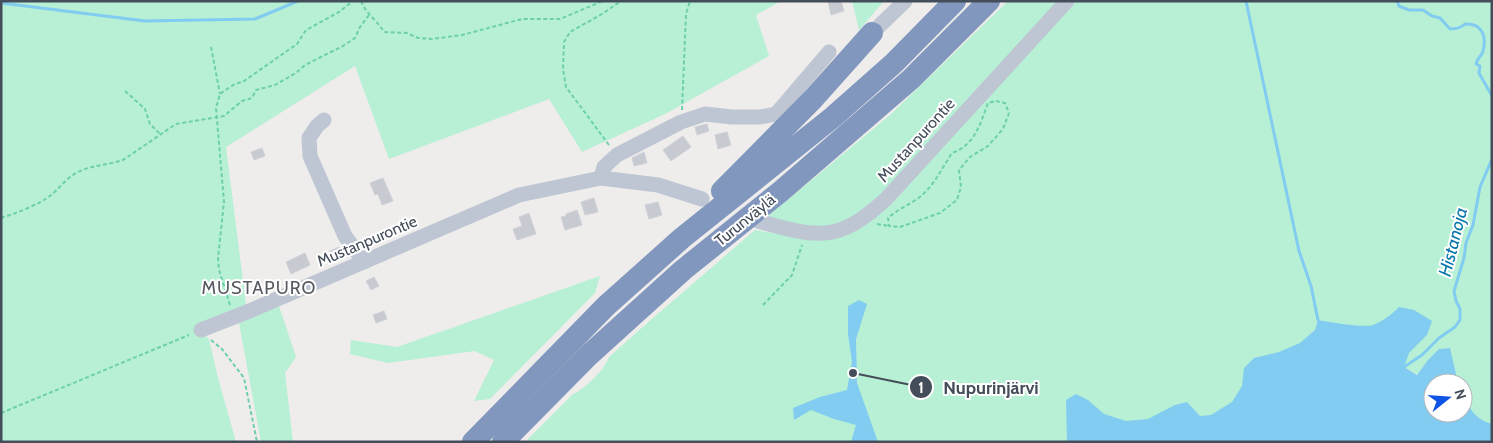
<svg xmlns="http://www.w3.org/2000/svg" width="1493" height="443" font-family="Cabin,sans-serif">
  <rect width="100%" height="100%" fill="#efecec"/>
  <g fill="#b7f0d4">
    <path d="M1 1H781L756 15 769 56 665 114 582 152 549 99 389 159 355 66 226 147 247 312 201 331 209 339 218 378 236 442H1Z"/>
    <path d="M852 1H884L859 30Z"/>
    <path d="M1008 1H1058L877 199 857 215 841 223 820 227 791 225 767 217 890 115Z"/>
    <path d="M1076 1H1492V442L1463 413V383H1433L1404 367 1275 383 1162 442H525L573 394C584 390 606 368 609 357L645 325 755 230 786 235 841 234 996 88Z"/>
    <path d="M600 276 595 293 490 399 474 401 494 360 475 351 388 363 350 354 351 340 397 347Z"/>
    <path d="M279 306 296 357 285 373 293 442H261L239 323Z"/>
  </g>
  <g fill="#81ccf0">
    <path d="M859 300 867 304 856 339 857 383 878 442H851L856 425 834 419 811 410 794 420 793 408 820 397 847 390 852 362 848 334V306Z"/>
    <path d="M1399 307 1414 310 1432 321 1427 335 1409 353 1404 367 1417 375 1428 360 1439 349 1450 348 1458 383H1433V413H1463V395C1470 409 1475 419 1492 424V442H1067L1066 400 1076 394 1088 400 1104 414 1126 421 1148 419 1175 405 1187 402 1200 416 1211 415 1232 402 1242 386 1244 368 1254 358 1279 352 1300 343 1315 330 1318 320C1328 322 1364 328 1373 325 1383 321 1391 315 1399 307Z"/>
  </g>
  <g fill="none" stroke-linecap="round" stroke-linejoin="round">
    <g stroke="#81ccf0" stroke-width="3">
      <path d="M1246 1 1299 251 1311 286 1318 320"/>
      <path d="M1397 1 1399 6 1409 10H1423L1432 16 1440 18 1450 29C1457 29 1461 28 1465 24 1482 23 1487 36 1483 51 1482 56 1477 58 1476 64L1480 66 1479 73 1492 96"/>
      <path d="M1 3 145 21 255 19 298 1"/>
      <path d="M1404 367 1422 355 1439 338 1455 327 1460 320V309L1456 301 1454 291 1464 258 1466 243 1473 225 1480 187 1492 159"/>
    </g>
  </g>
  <g fill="#c8cad2" stroke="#d0d1d8">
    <path d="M828 1H841L844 11 831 15Z"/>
    <path d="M707 124 709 131 697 135 695 127Z"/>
    <path d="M727 132 731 145 718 149 715 135Z"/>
    <path d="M683 136 691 147 671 161 663 150Z"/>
    <path d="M262 148 265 156 254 160 251 152Z"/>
    <path d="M644 152 647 163 634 166 632 158Z"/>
    <path d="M383 178 393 201 382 205 378 194 375 195 370 183Z"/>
    <path d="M594 198 598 212 585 215 581 202Z"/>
    <path d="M658 202 662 215 649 219 645 205Z"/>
    <path d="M577 210 582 225 565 230 561 217 566 216V214Z"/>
    <path d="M529 213 536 234 517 240 513 229 522 226 519 217Z"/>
    <path d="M339 247 343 256 333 260 330 251Z"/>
    <path d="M305 253 310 265 291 274 286 262Z"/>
    <path d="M374 277 379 286 371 290 366 281Z"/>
    <path d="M384 311 387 319 376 323 373 315Z"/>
  </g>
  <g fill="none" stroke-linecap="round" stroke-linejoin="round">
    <g stroke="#6dd0ab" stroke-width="2" stroke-dasharray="4 2.5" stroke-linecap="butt">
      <path d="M361 1C366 14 377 20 384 32L407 33 418 38 432 39 462 35 522 19H560L603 1"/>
      <path d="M211 47 220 94"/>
      <path d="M125 91 145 109 150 124 160 134"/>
      <path d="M996 101 1005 103 1009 113 1003 129 988 146 970 157 959 170 961 187 957 200 940 213 900 227 889 226 888 218C898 209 911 204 921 196 935 184 942 168 952 153 975 145 980 124 988 103Z"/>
      <path d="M682 110 686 14 690 1"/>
      <path d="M609 145 566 87 563 69 564 42 570 32 602 14 621 1"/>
      <path d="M1 218C14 214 41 204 51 195 60 188 67 177 78 172 92 165 108 165 123 160L176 124 224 116 242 101 252 98 256 90 275 85 296 73 305 65 343 46 355 38 360 27 369 15"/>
      <path d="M877 224 889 226"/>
      <path d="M230 305 219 270 218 258 224 202 216 108 220 94 233 85 244 81 297 44 306 30 339 12 353 1"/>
      <path d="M763 305 792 275 802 245"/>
      <path d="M211 340 222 349 244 378 257 442"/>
      <path d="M1 413 189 335"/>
    </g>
    <g stroke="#bec6d3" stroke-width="15">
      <path d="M872 33 905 1"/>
      <path d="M324 120 317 126 309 138 310 156 345 236 364 262"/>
      <path d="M601 178 604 167 617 155 681 122 705 114 732 117H760L776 114 829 52"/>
      <path d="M758 221C818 238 838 243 886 199L1067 1"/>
      <path d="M201 330 247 312 519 195 601 178 658 185 702 199"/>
    </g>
    <g stroke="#8197be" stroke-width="22">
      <path d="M722 191 813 99 872 33"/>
      <path d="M473 442 606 306 682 238 833 117 894 63 955 1"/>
      <path d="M503 442 589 355 683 270 780 192 911 79 989 1"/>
    </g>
  </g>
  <g text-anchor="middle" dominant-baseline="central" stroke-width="4" stroke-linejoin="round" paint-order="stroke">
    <g font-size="16" fill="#444d5a" stroke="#fff">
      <text transform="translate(916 140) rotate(-48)">Mustanpurontie</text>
      <text transform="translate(745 220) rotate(-39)">Turunväylä</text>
      <text transform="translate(367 241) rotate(-23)">Mustanpurontie</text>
    </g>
    <g font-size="18" font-style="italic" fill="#0575ac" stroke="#fff">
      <text transform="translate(1453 242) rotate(-76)">Histanoja</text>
    </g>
    <g font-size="18" letter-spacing="1" fill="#585b61" stroke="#fff">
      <text x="259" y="288">MUSTAPURO</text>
    </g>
  </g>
  <path fill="none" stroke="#444d5a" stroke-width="2" d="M853 373L921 387"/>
  <g fill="#444d5a" stroke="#fff" stroke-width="2">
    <circle cx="853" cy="373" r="5"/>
    <circle cx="921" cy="387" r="12"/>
  </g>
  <g font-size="15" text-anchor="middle" font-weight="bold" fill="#fff">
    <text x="921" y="393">1</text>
  </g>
  <g font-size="18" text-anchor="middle" font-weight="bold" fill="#444d5a" stroke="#fff" stroke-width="4" stroke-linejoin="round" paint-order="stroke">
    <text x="991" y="394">Nupurinjärvi</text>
  </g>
  <rect width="1493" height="443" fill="none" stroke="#444d5a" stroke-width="5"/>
  <g transform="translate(1448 398) rotate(73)"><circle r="24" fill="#ffffff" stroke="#b4b8bd"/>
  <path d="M0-4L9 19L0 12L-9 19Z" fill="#1054e5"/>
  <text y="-8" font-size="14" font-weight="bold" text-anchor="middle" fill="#444d5a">N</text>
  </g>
</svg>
